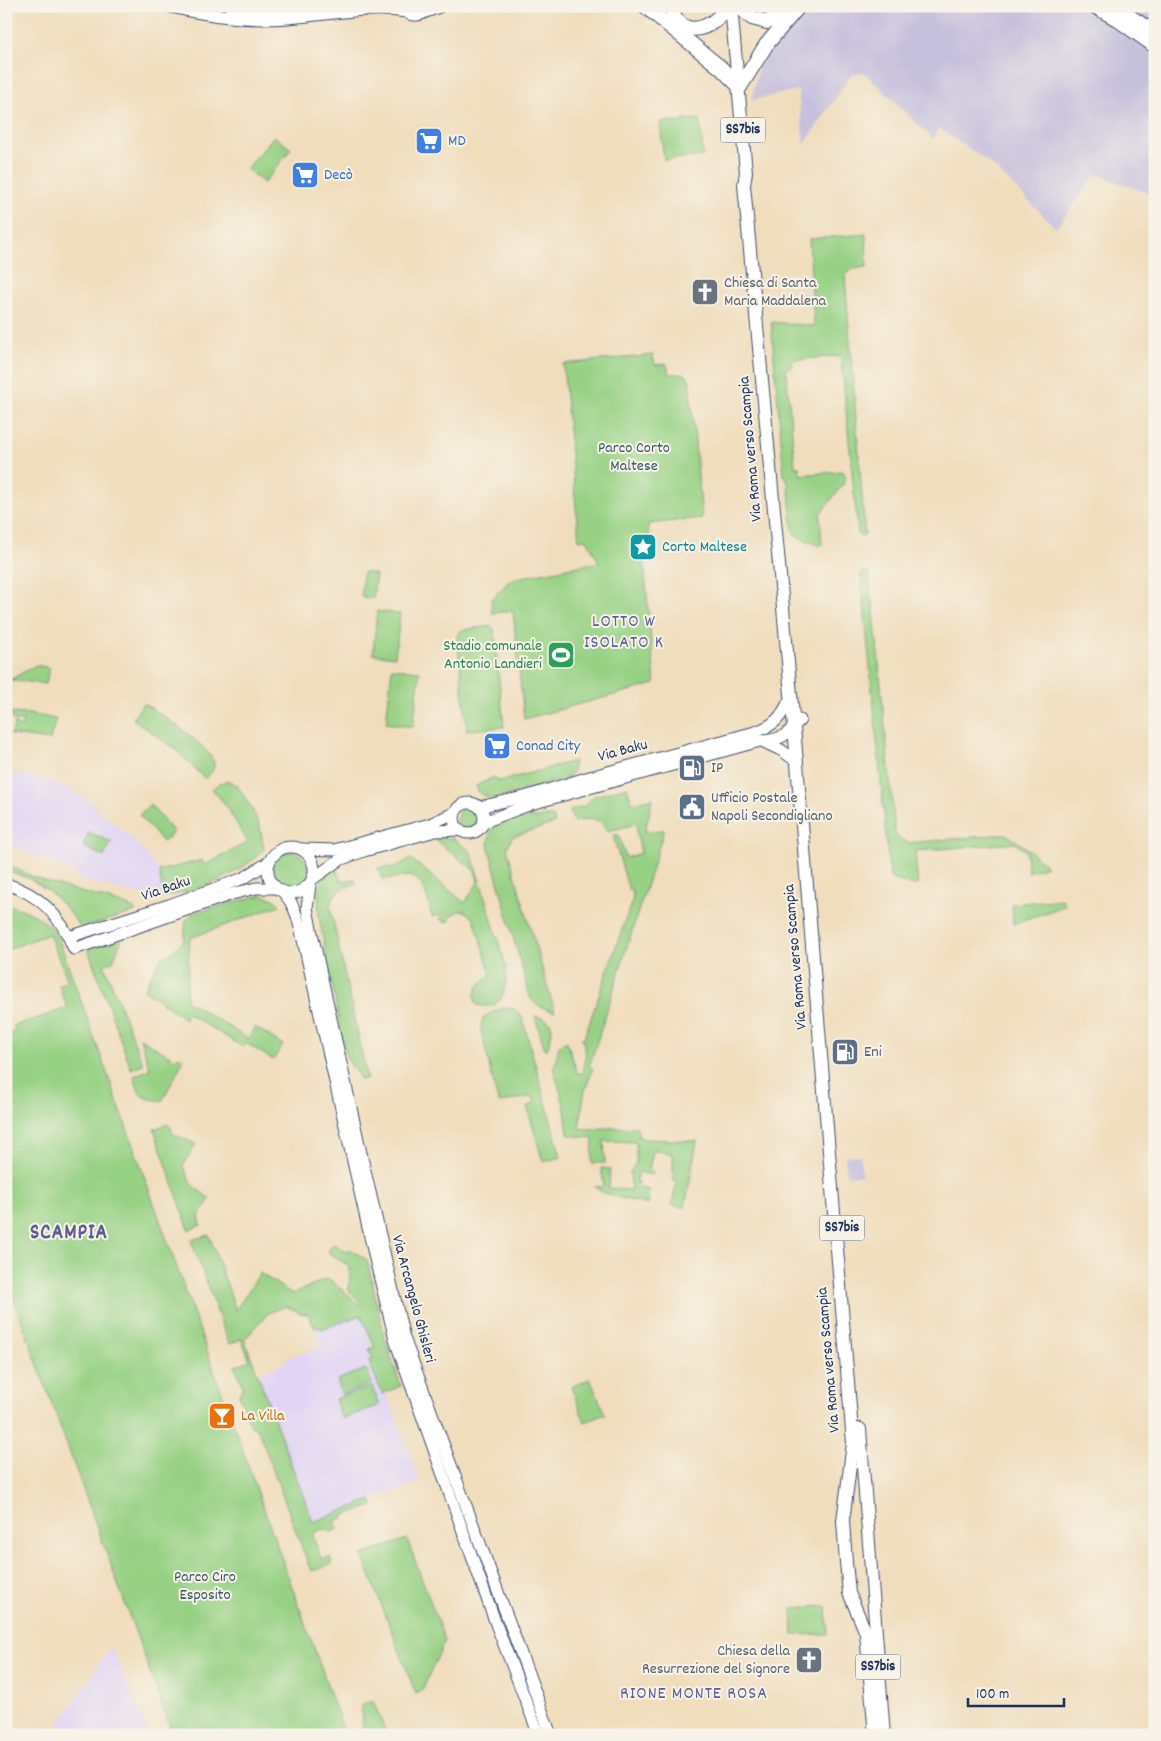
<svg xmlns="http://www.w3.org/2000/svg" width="1161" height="1741" font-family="Dekko,sans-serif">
  <rect width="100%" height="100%" fill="#f7f3e8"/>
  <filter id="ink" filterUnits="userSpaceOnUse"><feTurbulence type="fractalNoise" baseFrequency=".02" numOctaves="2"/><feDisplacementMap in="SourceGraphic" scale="10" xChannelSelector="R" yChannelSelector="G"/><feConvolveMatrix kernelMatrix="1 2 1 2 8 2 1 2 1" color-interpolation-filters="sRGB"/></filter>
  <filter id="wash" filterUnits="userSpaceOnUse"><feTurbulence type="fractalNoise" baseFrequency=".0096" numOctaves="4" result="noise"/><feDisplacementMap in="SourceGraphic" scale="20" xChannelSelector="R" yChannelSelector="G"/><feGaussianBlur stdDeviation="1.12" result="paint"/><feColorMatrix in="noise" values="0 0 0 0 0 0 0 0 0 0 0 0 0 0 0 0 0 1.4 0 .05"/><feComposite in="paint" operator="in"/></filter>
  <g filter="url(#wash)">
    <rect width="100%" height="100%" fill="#f0ddbc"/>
    <g fill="#e1d4f4">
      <path d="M6 772 31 776 53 782 78 794 91 803 142 848 159 871 163 896 142 895 84 881 72 870 31 855 6 841Z"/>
      <path d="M302 1296 364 1311 373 1358 420 1481 313 1522 258 1373 283 1363 287 1359 321 1346Z"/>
      <path d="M112 1647 149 1735H65L60 1731 59 1723Z"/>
    </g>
    <g fill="#c5c0db">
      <path d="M812 6H1086L1114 21 1155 51V196L1096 174 1056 228 991 164 939 128 933 139 864 72 851 75 804 145 798 90 752 100 759 63Z"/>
      <path d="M1122 6H1155V26Z"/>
      <path d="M860 1155 862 1175 847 1176 845 1156Z"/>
    </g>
    <g fill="#97d184" stroke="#598071">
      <path d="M700 119 703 156 664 160 660 122Z"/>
      <path d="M274 136 291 149 264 183 247 169Z"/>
      <path d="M866 234 867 267C858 268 850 268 845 277L865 534 862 536 858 534 841 358 839 356 792 360 791 367 786 368 795 467H799L800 475 843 471 846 477 845 482 820 514 822 544 820 546 796 536 793 530 788 482 784 475 771 322 814 326 809 239Z"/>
      <path d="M653 355 655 365 667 364 669 374H685L689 378 702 518 648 524 649 539 642 540 655 684 524 719 513 611 492 613 491 600 511 579 599 562 587 539 579 540 563 364Z"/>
      <path d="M863 571 869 573 871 601 873 602 895 832 898 838 908 843 1006 834 1028 849 1047 866 1028 872 1026 851 1015 843 915 851 918 885 907 884 890 878 861 574Z"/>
      <path d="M363 572 376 574 373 598 361 597Z"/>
      <path d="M377 611 400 614 395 657 373 654Z"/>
      <path d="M490 626 494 629 504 727 467 730 457 636 462 630Z"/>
      <path d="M36 665 49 668 46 684 10 680Z"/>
      <path d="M392 668 420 671 413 727 386 723Z"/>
      <path d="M143 703C158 712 211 747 214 763 215 771 210 774 205 779L175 749 133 719Z"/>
      <path d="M10 713 30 714 56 719 50 740 11 735 15 723 17 726H22L23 721H14Z"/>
      <path d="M574 761 573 771 568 778 492 799 479 793 476 786 494 777 498 781 505 780Z"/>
      <path d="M226 781 237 785 252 809 260 827 264 849C242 874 196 893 163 896L159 871 202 860 205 865 248 842 224 803 212 789 220 783Z"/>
      <path d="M627 787 632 803 653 798 645 831 664 830 589 1067 593 1068 585 1090 579 1129 637 1127 639 1137 645 1139 697 1141 685 1208 672 1205 677 1181 673 1180 675 1173 673 1172V1154L653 1150 649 1170 653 1171 652 1175 638 1172 636 1182 639 1183 638 1188 649 1190 648 1205 603 1193 595 1187 604 1186 601 1168 610 1169 609 1188 631 1190 630 1172 636 1163V1142L604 1141 605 1163H592L593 1138 568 1135 565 1109 554 1069 559 1046 567 1041 577 1073H582L586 1054 582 1037 584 1038 633 898 632 890H629L613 836 618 834 626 858 641 853 636 829 638 827 636 824 608 831 600 821 592 819 574 822 570 812 571 810 584 806 594 796Z"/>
      <path d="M150 805 174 832 163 842 139 815Z"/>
      <circle cx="469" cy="818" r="12"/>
      <path d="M512 815 537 818 547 816 553 817 555 823 512 837 507 848 555 1012C546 1009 536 1007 530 997L488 845C490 828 496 822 512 815Z"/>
      <path d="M89 832 111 842 104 857 83 846Z"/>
      <path d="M436 838H453L471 852 506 966C506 987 506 1012 477 1005 470 993 481 981 491 974L474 919 465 911H458L451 916 449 922H447L441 920 440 915 432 917C428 903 426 876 406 876 398 877 390 879 382 879L378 868 395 867 411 859 465 903 478 882 475 871 434 839Z"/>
      <circle cx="290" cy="870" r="18"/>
      <path d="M6 863C45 887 91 892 133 908L135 912 81 928C62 900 40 878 6 871Z"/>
      <path d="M337 870 341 881 355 879 356 883C343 888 333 892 330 906L367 1078 361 1080 346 1057 319 917 318 891 322 881 328 873Z"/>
      <path d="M262 895 274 899 280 905 190 938 186 1000 248 1039 255 1027 283 1045 273 1060 246 1043 243 1047 187 1013 185 1019 144 989 161 958 173 952 184 940 186 920 193 913Z"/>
      <path d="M1062 899 1065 904 1064 906 1013 924 1012 904Z"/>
      <path d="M6 904C31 912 42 916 58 937L342 1726 343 1735H173L6 1278V1035L15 1032 14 1026 67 1008 59 984 68 981 49 934 6 950Z"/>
      <path d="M122 939 113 961 104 965 143 1064 131 1069 88 949Z"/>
      <path d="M503 1008 514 1009 522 1017 561 1157 543 1162 527 1106 535 1103 533 1096 500 1103 497 1098 481 1030C481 1014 489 1014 503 1008Z"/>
      <path d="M535 1016C559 1020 552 1033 547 1050L544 1047Z"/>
      <path d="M140 1038 175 1059 178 1056 182 1058V1063L162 1101C140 1098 140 1098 134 1076L150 1069Z"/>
      <path d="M167 1124 171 1127 173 1134 196 1144 183 1166 192 1185 210 1199 199 1216 201 1225 189 1230 154 1129Z"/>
      <path d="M209 1235 236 1310 260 1273 292 1294 328 1278 360 1305 361 1303 349 1291 350 1267 328 1252 333 1243 346 1252 350 1249 367 1260 385 1339 401 1386 382 1394 369 1361 373 1358 369 1349 375 1347 361 1315 322 1329 313 1325 308 1313 303 1314 286 1306 267 1314 248 1336 244 1338 313 1522 371 1500 373 1506 342 1516 343 1518 335 1521 338 1529 332 1532 325 1529 316 1531 313 1537 321 1559 330 1557 332 1564 312 1571 310 1569 258 1429 251 1426 239 1395 243 1386 235 1366 250 1360 241 1339 229 1344 191 1240Z"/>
      <path d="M366 1369 372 1383 342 1395 337 1380Z"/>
      <path d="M590 1379 605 1414 585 1422 571 1387Z"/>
      <path d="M372 1386 379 1405 342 1419 335 1399Z"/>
      <path d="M407 1539 445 1641 423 1688 416 1694 362 1555Z"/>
      <path d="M826 1606 828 1634 793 1635 792 1608Z"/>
      <path d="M373 1701 387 1735H363L361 1704Z"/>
    </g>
  </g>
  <g filter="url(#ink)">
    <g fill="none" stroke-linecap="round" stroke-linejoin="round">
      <g stroke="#3b496c" stroke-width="13">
        <g id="secondary">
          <path d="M764 742 781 750 795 760"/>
          <circle cx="469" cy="818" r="15"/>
          <path d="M479 807 528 796 586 778 755 732C775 725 781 718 790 699"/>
          <path d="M484 822 531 804 760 741C782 740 786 736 800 720"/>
          <circle cx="291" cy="870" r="23"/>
          <path d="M302 849 334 850 430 824 454 813"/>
          <path d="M314 878 339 860 364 851 435 831 459 830"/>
          <path d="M6 884C40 894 61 916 74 949L232 894 256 888H276"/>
          <path d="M310 885 307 908 311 929 363 1162 404 1338 551 1735"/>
          <path d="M284 893C294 904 297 916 301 931L376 1263 396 1343 496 1624 539 1735"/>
          <path d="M69 937 169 905 244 878 269 862"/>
        </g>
      </g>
      <g stroke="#3b496c" stroke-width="14">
        <g id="primary">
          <path d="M169 6C205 15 242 20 280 18 321 16 363 5 403 11"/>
          <path d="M230 6 278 9 298 6"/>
          <path d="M400 6C408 17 422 18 430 6"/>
          <path d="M731 6 746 172 744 185 794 727 853 1443 843 1521 846 1562 849 1593 866 1633 875 1735"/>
          <path d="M860 1429 884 1735"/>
        </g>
      </g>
      <g stroke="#3b496c" stroke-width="16">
        <g id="highway">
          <path d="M645 6 721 68 740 87 766 45 799 6"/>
          <path d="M671 6C679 41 713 31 727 6"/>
          <path d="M738 6 752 18 767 22 782 14 786 6"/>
          <path d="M1094 6 1117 19 1155 46"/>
          <path d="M1114 6 1155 33"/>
          <path d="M427 10 438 6"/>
        </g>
      </g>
      <use href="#secondary" stroke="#fff" stroke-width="11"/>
      <use href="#primary" stroke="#fff" stroke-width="12"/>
      <use href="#highway" stroke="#fff" stroke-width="14"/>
    </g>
  </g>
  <defs>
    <g id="supermarket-square" transform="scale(1.4375)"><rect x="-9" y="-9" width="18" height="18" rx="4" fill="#3f7fe0" stroke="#f7f3e8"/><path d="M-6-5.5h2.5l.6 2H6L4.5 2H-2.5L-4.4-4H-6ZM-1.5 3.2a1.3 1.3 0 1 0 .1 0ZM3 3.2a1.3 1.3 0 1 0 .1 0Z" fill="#fff"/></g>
    <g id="church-square" transform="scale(1.4375)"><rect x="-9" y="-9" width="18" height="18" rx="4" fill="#6b7280" stroke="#f7f3e8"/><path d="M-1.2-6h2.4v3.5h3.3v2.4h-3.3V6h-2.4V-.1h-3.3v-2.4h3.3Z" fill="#fff"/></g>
    <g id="sight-square" transform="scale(1.4375)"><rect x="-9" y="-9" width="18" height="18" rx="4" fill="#0f9aa8" stroke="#f7f3e8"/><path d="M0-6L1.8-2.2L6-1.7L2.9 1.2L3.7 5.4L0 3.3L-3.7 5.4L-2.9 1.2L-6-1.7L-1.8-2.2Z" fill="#fff"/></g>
    <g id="stadium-square" transform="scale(1.4375)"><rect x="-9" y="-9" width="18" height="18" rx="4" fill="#2e9e5b" stroke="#f7f3e8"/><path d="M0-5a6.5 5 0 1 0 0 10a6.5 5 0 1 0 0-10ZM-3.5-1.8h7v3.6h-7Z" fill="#fff"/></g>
    <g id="fuel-square" transform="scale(1.4375)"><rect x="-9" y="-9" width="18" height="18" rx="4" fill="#5c6f8a" stroke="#f7f3e8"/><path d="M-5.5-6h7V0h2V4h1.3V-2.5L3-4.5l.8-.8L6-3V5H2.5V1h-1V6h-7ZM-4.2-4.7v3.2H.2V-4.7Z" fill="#fff"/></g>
    <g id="civic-square" transform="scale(1.4375)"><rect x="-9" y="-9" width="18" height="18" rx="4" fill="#5c6f8a" stroke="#f7f3e8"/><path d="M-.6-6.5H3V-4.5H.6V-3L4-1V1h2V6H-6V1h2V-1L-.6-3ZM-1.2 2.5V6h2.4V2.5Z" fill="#fff"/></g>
    <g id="bar-square" transform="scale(1.4375)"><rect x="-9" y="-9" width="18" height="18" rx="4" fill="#e8710a" stroke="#f7f3e8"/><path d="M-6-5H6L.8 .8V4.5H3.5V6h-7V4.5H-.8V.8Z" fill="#fff"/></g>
  </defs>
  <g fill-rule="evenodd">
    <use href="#supermarket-square" x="429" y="141"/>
    <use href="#supermarket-square" x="305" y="175"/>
    <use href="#church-square" x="705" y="292"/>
    <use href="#sight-square" x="643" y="547"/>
    <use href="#stadium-square" x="561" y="655"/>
    <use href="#supermarket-square" x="497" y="746"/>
    <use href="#fuel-square" x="692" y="768"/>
    <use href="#civic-square" x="692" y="807"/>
    <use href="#fuel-square" x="845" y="1052"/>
    <use href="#bar-square" x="222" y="1416"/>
    <use href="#church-square" x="809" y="1660"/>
  </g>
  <g text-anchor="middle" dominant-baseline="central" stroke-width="4" stroke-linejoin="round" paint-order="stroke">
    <g fill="#f7f3e8" stroke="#5d6a87" stroke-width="1">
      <rect x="720.5" y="117.5" width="45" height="25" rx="4"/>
      <rect x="819.5" y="1215.5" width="45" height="25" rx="4"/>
      <rect x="855.5" y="1654.5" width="45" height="25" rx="4"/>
    </g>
    <g font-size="15" font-weight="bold" fill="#1b2f5e">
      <text x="743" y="130">SS7bis</text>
      <text x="842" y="1228">SS7bis</text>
      <text x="878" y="1667">SS7bis</text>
    </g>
    <g font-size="16" fill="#366cbe" stroke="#f7f3e8" text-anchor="start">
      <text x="448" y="141">MD</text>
      <text x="324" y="175">Decò</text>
      <text x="516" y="746">Conad City</text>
    </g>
    <g font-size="16" fill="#5b616d" stroke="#f7f3e8" text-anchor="start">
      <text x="724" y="283">Chiesa di Santa<tspan x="724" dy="18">Maria Maddalena</tspan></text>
      <text x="790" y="1651" text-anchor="end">Chiesa della<tspan x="790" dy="18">Resurrezione del Signore</tspan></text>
    </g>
    <g font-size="16" fill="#3a5868" stroke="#f7f3e8">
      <text x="634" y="448">Parco Corto<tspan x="634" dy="18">Maltese</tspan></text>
      <text x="205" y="1577">Parco Ciro<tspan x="205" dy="18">Esposito</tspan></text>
    </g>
    <g font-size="16" fill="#1b2f5e" stroke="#f7f3e8">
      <text transform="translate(751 449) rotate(-95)">Via Roma verso Scampia</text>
      <text transform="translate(623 751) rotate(-15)">Via Baku</text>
      <text transform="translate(166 889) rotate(-19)">Via Baku</text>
      <text transform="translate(796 957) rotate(-95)">Via Roma verso Scampia</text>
      <text transform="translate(413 1299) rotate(75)">Via Arcangelo Ghisleri</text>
      <text transform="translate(829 1360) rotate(-95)">Via Roma verso Scampia</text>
    </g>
    <g font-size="16" fill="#0d838f" stroke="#f7f3e8" text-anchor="start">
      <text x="662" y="547">Corto Maltese</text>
    </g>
    <g font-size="16" fill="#27864d" stroke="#f7f3e8" text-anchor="end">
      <text x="542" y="646">Stadio comunale<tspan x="542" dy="18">Antonio Landieri</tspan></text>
    </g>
    <g font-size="16" fill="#4e5e75" stroke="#f7f3e8" text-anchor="start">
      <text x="711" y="768">IP</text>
      <text x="711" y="798">Ufficio Postale<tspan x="711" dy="18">Napoli Secondigliano</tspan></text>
      <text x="864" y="1052">Eni</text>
    </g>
    <g font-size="16" fill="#c56008" stroke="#f7f3e8" text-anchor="start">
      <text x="241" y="1416">La Villa</text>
    </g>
    <g font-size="18" letter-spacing="1" fill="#5c5d95" stroke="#f7f3e8">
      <text x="624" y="622">LOTTO W<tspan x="624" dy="21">ISOLATO K</tspan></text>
      <text x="694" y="1694">RIONE MONTE ROSA</text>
    </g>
    <g font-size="21" font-weight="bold" letter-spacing="1" fill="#5c5d95" stroke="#f7f3e8">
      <text x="69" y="1234">SCAMPIA</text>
    </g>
  </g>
  <rect width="1161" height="1741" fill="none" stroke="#f7f3e8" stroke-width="25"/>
  <path d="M968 1698v8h96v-8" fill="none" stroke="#1b2f5e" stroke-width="2.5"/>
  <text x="976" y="1698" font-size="15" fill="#1b2f5e" stroke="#f7f3e8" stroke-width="4" paint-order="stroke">100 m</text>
</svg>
